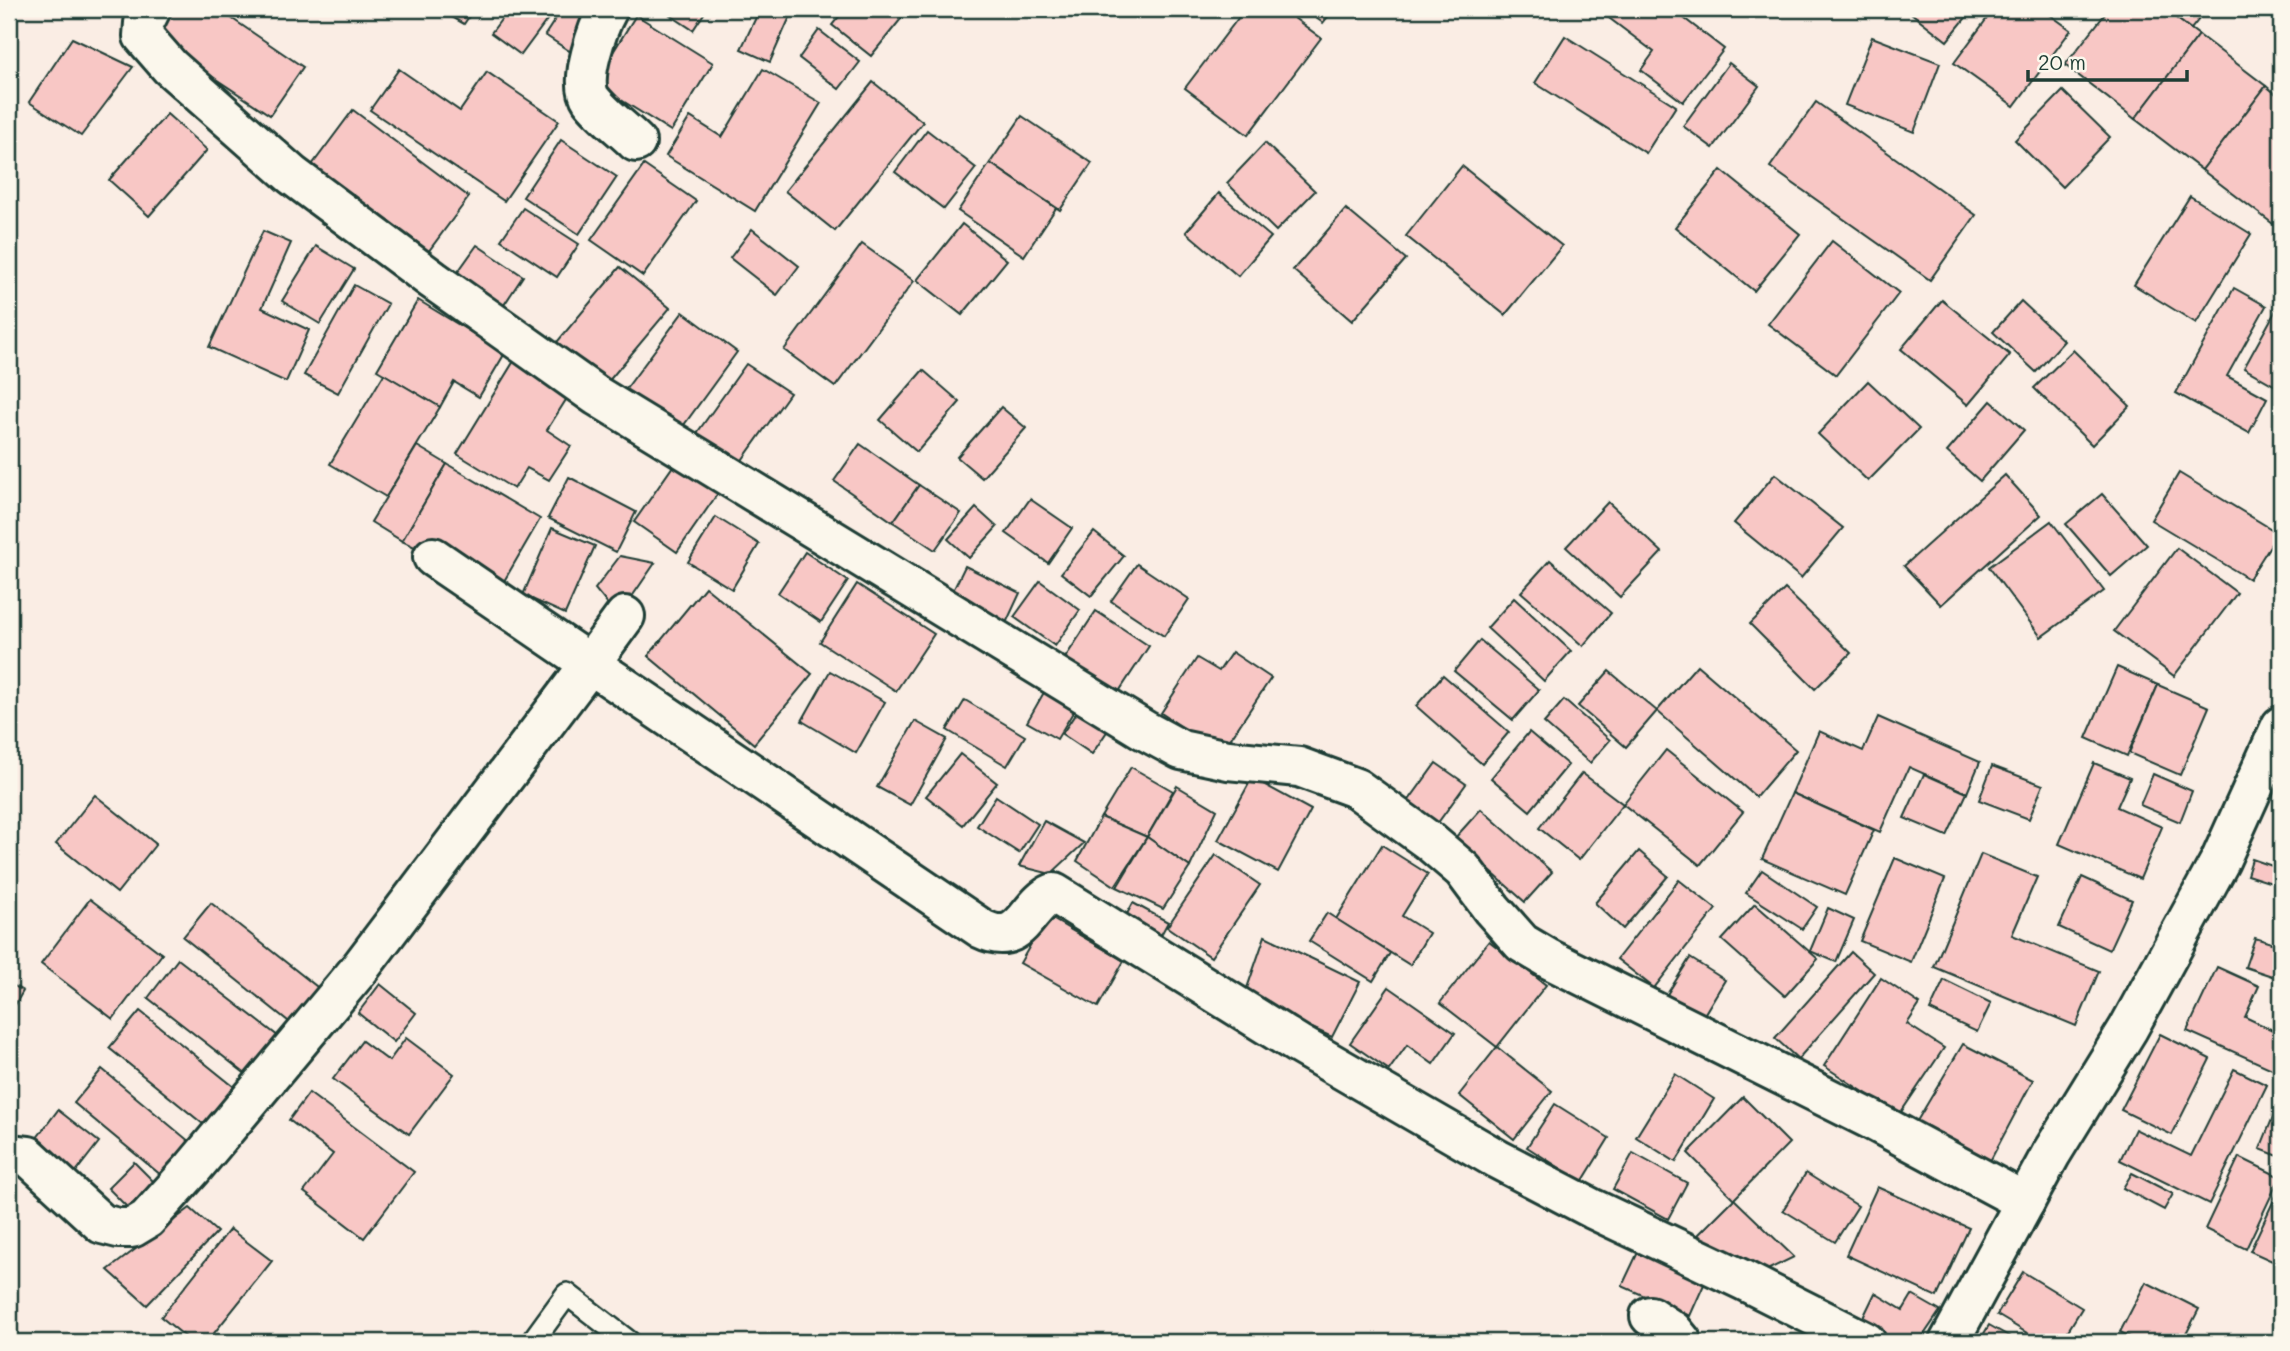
<svg xmlns="http://www.w3.org/2000/svg" width="2290" height="1351" font-family="Mali,sans-serif">
  <rect width="100%" height="100%" fill="#faede4"/>
  <filter id="ink" filterUnits="userSpaceOnUse"><feTurbulence type="fractalNoise" baseFrequency=".0143" numOctaves="2"/><feDisplacementMap in="SourceGraphic" scale="14" xChannelSelector="R" yChannelSelector="G"/><feConvolveMatrix kernelMatrix="1 2 1 2 8 2 1 2 1" color-interpolation-filters="sRGB"/></filter>
  <g filter="url(#ink)">
    <g fill="#f8c7c5" stroke="#1f3d34" stroke-width="2">
      <path d="M174 9H218L303 67 270 115 154 38Z"/>
      <path d="M438 9H474L464 24Z"/>
      <path d="M509 9H555L521 55 491 33Z"/>
      <path d="M562 9H567L593 26 574 54 545 35Z"/>
      <path d="M661 9H707L693 30Z"/>
      <path d="M760 9 793 10 770 62 741 49Z"/>
      <path d="M845 9H909L871 56 832 25Z"/>
      <path d="M1245 9H1282L1321 38 1248 135 1185 88Z"/>
      <path d="M1303 9H1334L1323 23Z"/>
      <path d="M1597 9H1672L1724 49 1683 102 1641 70 1654 52Z"/>
      <path d="M1906 9H1973L1947 41Z"/>
      <path d="M1994 9H2042L2071 30 2014 106 1954 63Z"/>
      <path d="M2109 9H2164L2199 35 2135 119 2065 65Z"/>
      <path d="M2164 9H2207L2191 29Z"/>
      <path d="M636 15 713 63 671 131 594 83Z"/>
      <path d="M819 30 860 62 839 89 799 58Z"/>
      <path d="M2199 35 2266 86 2202 170 2135 119Z"/>
      <path d="M1565 36 1676 106 1646 153 1535 83Z"/>
      <path d="M1872 37 1940 63 1914 132 1845 105Z"/>
      <path d="M72 38 133 67 81 136 29 102Z"/>
      <path d="M1729 63 1759 86 1713 148 1683 126Z"/>
      <path d="M399 69 460 111 487 72 559 121 504 201 370 110Z"/>
      <path d="M763 69 821 103 755 211 666 156 690 117 722 137Z"/>
      <path d="M873 82 923 122 835 231 785 191Z"/>
      <path d="M2266 86 2281 98V230L2202 170Z"/>
      <path d="M2063 91 2110 137 2062 187 2015 140Z"/>
      <path d="M1816 102 1976 215 1930 280 1770 167Z"/>
      <path d="M353 110 469 197 425 256 309 169Z"/>
      <path d="M167 114 207 150 149 216 109 180Z"/>
      <path d="M1022 116 1092 163 1060 210 990 163Z"/>
      <path d="M927 130 976 168 944 209 895 172Z"/>
      <path d="M561 140 617 177 579 234 523 197Z"/>
      <path d="M1265 143 1315 191 1276 231 1227 183Z"/>
      <path d="M990 163 1056 208 1024 256 958 211Z"/>
      <path d="M644 165 696 201 643 276 591 240Z"/>
      <path d="M1462 166 1562 246 1505 315 1406 236Z"/>
      <path d="M1721 170 1800 234 1754 291 1675 227Z"/>
      <path d="M1219 193 1271 237 1238 276 1186 232Z"/>
      <path d="M2190 196 2251 234 2196 323 2134 285Z"/>
      <path d="M523 208 579 244 557 277 501 240Z"/>
      <path d="M1346 209 1406 259 1352 321 1293 270Z"/>
      <path d="M962 224 1007 260 962 315 917 280Z"/>
      <path d="M752 229 799 266 777 295 730 258Z"/>
      <path d="M263 231 291 243 262 308 309 330 286 382 209 347Z"/>
      <path d="M1832 241 1899 293 1836 375 1768 324Z"/>
      <path d="M862 244 914 281 835 387 784 350Z"/>
      <path d="M477 245 523 276 498 314 450 283Z"/>
      <path d="M316 246 354 269 320 324 282 301Z"/>
      <path d="M620 267 670 308 602 389 552 348Z"/>
      <path d="M354 285 388 304 338 393 304 375Z"/>
      <path d="M2234 288 2266 306 2227 376 2267 398 2249 433 2176 393Z"/>
      <path d="M418 300 505 353 479 397 454 382 440 407 377 370Z"/>
      <path d="M1942 300 2010 355 1968 405 1901 349Z"/>
      <path d="M2021 301 2064 341 2036 372 1993 332Z"/>
      <path d="M2281 301V389L2244 368Z"/>
      <path d="M683 312 737 352 678 433 623 393Z"/>
      <path d="M2073 350 2130 406 2092 445 2034 388Z"/>
      <path d="M514 361 569 395 547 430 571 446 549 480 527 468 514 489 457 454Z"/>
      <path d="M746 364 790 393 735 470 692 440Z"/>
      <path d="M923 370 960 402 917 452 880 420Z"/>
      <path d="M384 374 440 407 386 497 330 464Z"/>
      <path d="M1868 381 1919 429 1868 481 1818 434Z"/>
      <path d="M1991 401 2024 430 1980 481 1947 452Z"/>
      <path d="M1001 407 1026 428 982 478 957 457Z"/>
      <path d="M860 444 919 485 893 522 834 481Z"/>
      <path d="M417 446 447 464 402 541 371 522Z"/>
      <path d="M680 456 723 486 677 552 634 522Z"/>
      <path d="M447 464 540 519 500 588 402 541Z"/>
      <path d="M2179 473 2278 533 2249 579 2151 520Z"/>
      <path d="M1775 474 1843 528 1801 578 1734 523Z"/>
      <path d="M2005 475 2041 515 1941 605 1904 566Z"/>
      <path d="M569 477 636 512 616 552 548 518Z"/>
      <path d="M919 485 961 513 935 550 893 522Z"/>
      <path d="M2102 494 2147 545 2111 576 2066 524Z"/>
      <path d="M1030 499 1072 528 1048 563 1006 533Z"/>
      <path d="M1608 502 1662 552 1620 597 1566 547Z"/>
      <path d="M976 508 997 527 969 558 948 539Z"/>
      <path d="M716 517 759 544 732 589 688 562Z"/>
      <path d="M2051 521 2104 591 2041 637 1989 567Z"/>
      <path d="M552 528 595 546 565 614 523 595Z"/>
      <path d="M1094 532 1124 556 1091 596 1061 573Z"/>
      <path d="M2177 548 2237 593 2174 676 2114 631Z"/>
      <path d="M805 552 848 581 821 622 778 593Z"/>
      <path d="M620 556 655 563 618 617 595 589Z"/>
      <path d="M1550 560 1611 613 1583 646 1521 592Z"/>
      <path d="M1137 564 1189 599 1164 636 1111 601Z"/>
      <path d="M965 566 1020 593 1001 634 945 607Z"/>
      <path d="M1040 581 1080 610 1055 646 1014 617Z"/>
      <path d="M857 584 934 634 896 691 820 642Z"/>
      <path d="M705 587 812 674 754 744 648 656Z"/>
      <path d="M1785 589 1851 653 1815 689 1750 624Z"/>
      <path d="M1514 598 1571 651 1544 681 1487 628Z"/>
      <path d="M1096 611 1149 646 1116 696 1063 661Z"/>
      <path d="M1480 640 1539 690 1513 720 1454 671Z"/>
      <path d="M1232 652 1271 678 1221 753 1161 713 1197 658 1219 671Z"/>
      <path d="M1697 665 1796 750 1756 797 1657 711Z"/>
      <path d="M2117 667 2158 685 2127 756 2086 738Z"/>
      <path d="M830 671 885 702 856 753 802 721Z"/>
      <path d="M1609 671 1657 711 1626 747 1578 706Z"/>
      <path d="M1443 675 1509 732 1482 764 1416 706Z"/>
      <path d="M2158 685 2209 707 2180 775 2129 753Z"/>
      <path d="M1047 687 1078 704 1057 739 1027 722Z"/>
      <path d="M965 700 1025 736 1007 766 947 730Z"/>
      <path d="M1564 700 1610 740 1590 763 1544 723Z"/>
      <path d="M1080 707 1110 727 1092 754 1062 734Z"/>
      <path d="M1878 717 1980 762 1967 793 1909 767 1880 832 1792 793 1819 731 1863 751Z"/>
      <path d="M915 721 947 739 910 805 877 787Z"/>
      <path d="M1529 732 1568 765 1530 811 1491 778Z"/>
      <path d="M1666 750 1743 812 1700 865 1623 804Z"/>
      <path d="M960 754 997 783 963 825 926 796Z"/>
      <path d="M1436 763 1466 784 1437 824 1407 803Z"/>
      <path d="M2094 763 2130 778 2117 807 2162 827 2140 879 2059 844Z"/>
      <path d="M1992 766 2043 785 2029 819 1979 800Z"/>
      <path d="M1131 767 1173 791 1147 837 1101 817Z"/>
      <path d="M1582 773 1623 804 1579 860 1539 828Z"/>
      <path d="M1924 774 1967 793 1947 836 1904 818Z"/>
      <path d="M2153 774 2192 791 2180 822 2140 805Z"/>
      <path d="M1252 778 1311 810 1278 872 1218 840Z"/>
      <path d="M1177 786 1217 810 1190 867 1147 837Z"/>
      <path d="M1792 793 1874 830 1845 895 1762 859Z"/>
      <path d="M95 795 156 844 117 893 56 844Z"/>
      <path d="M996 796 1038 824 1019 853 977 826Z"/>
      <path d="M1481 809 1552 872 1525 902 1454 839Z"/>
      <path d="M1101 817 1147 837 1115 886 1077 861Z"/>
      <path d="M1044 821 1084 843 1051 874 1019 866Z"/>
      <path d="M1147 837 1190 867 1163 909 1117 887Z"/>
      <path d="M1382 845 1428 874 1402 916 1429 933 1410 965 1336 919Z"/>
      <path d="M1639 851 1668 876 1623 929 1595 903Z"/>
      <path d="M1981 854 2037 877 2012 935 2099 971 2076 1026 1934 967Z"/>
      <path d="M1216 855 1260 885 1211 957 1167 927Z"/>
      <path d="M1895 858 1945 879 1911 962 1860 941Z"/>
      <path d="M2252 859 2281 869V886L2247 875Z"/>
      <path d="M1762 870 1817 907 1802 929 1746 893Z"/>
      <path d="M2082 877 2132 900 2109 950 2059 927Z"/>
      <path d="M1679 880 1716 909 1654 988 1617 959Z"/>
      <path d="M90 899 162 954 113 1019 41 964Z"/>
      <path d="M211 903 326 994 298 1029 183 937Z"/>
      <path d="M1133 903 1168 922 1154 948 1118 930Z"/>
      <path d="M1755 904 1818 959 1785 996 1722 940Z"/>
      <path d="M1828 908 1854 920 1836 962 1810 951Z"/>
      <path d="M1327 913 1390 953 1373 981 1309 941Z"/>
      <path d="M1047 916 1124 961 1098 1007 1020 963Z"/>
      <path d="M1265 936 1360 982 1332 1037 1244 997Z"/>
      <path d="M2255 938 2281 946V979L2245 967Z"/>
      <path d="M1489 941 1546 985 1497 1047 1440 1003Z"/>
      <path d="M1851 952 1874 973 1798 1059 1775 1038Z"/>
      <path d="M1690 958 1725 980 1702 1018 1666 996Z"/>
      <path d="M178 959 287 1043 256 1082 148 998Z"/>
      <path d="M2217 967 2259 986 2245 1017 2281 1034V1073L2187 1031Z"/>
      <path d="M1881 978 1920 1004 1907 1024 1944 1048 1899 1115 1824 1066Z"/>
      <path d="M1944 980 1991 1003 1977 1032 1930 1010Z"/>
      <path d="M9 983 23 991 9 1015Z"/>
      <path d="M380 984 416 1013 394 1042 358 1013Z"/>
      <path d="M1389 987 1455 1033 1433 1064 1407 1045 1389 1070 1350 1043Z"/>
      <path d="M140 1011 243 1094 213 1132 109 1048Z"/>
      <path d="M2160 1034 2210 1059 2172 1135 2121 1110Z"/>
      <path d="M406 1038 454 1074 409 1134 333 1079 362 1041 389 1061Z"/>
      <path d="M1963 1044 2033 1080 1988 1165 1914 1126Z"/>
      <path d="M1497 1047 1552 1091 1514 1139 1459 1095Z"/>
      <path d="M102 1069 196 1147 167 1180 74 1103Z"/>
      <path d="M2234 1069 2267 1085 2209 1204 2120 1160 2135 1129 2191 1156Z"/>
      <path d="M1675 1074 1714 1099 1676 1162 1636 1137Z"/>
      <path d="M309 1093 414 1172 364 1238 304 1192 333 1154 289 1120Z"/>
      <path d="M1743 1097 1789 1143 1734 1199 1688 1153Z"/>
      <path d="M2281 1097V1157L2260 1149Z"/>
      <path d="M1555 1104 1609 1138 1582 1182 1527 1147Z"/>
      <path d="M58 1110 99 1142 71 1178 30 1147Z"/>
      <path d="M1633 1153 1687 1183 1668 1219 1613 1189Z"/>
      <path d="M2239 1157 2280 1177 2246 1249 2205 1229Z"/>
      <path d="M134 1162 157 1185 131 1211 108 1188Z"/>
      <path d="M1806 1173 1858 1206 1835 1242 1783 1210Z"/>
      <path d="M2132 1173 2173 1194 2164 1210 2123 1188Z"/>
      <path d="M2281 1185V1265L2250 1251Z"/>
      <path d="M1877 1187 1969 1228 1937 1297 1846 1255Z"/>
      <path d="M1734 1199 1794 1257 1759 1274 1690 1243Z"/>
      <path d="M190 1208 217 1232 147 1305 108 1270Z"/>
      <path d="M230 1229 272 1261 207 1342H192L161 1317Z"/>
      <path d="M1639 1250 1706 1280 1690 1316 1622 1286Z"/>
      <path d="M2023 1272 2082 1308 2061 1342H2042L1997 1315Z"/>
      <path d="M2146 1282 2199 1309 2182 1342H2140L2120 1332Z"/>
      <path d="M1875 1293 1903 1310 1912 1295 1940 1311 1919 1342H1896L1859 1326Z"/>
      <path d="M1989 1325 2019 1342H1979Z"/>
      <path d="M1809 1328 1848 1342H1798Z"/>
    </g>
    <g fill="none" stroke-linecap="round" stroke-linejoin="round">
      <g stroke="#1f3d34" stroke-width="26">
        <path id="service" d="M532 1342 567 1294 629 1342"/>
      </g>
      <g stroke="#1f3d34" stroke-width="44">
        <g id="minor">
          <path d="M151 9 144 23 143 36 170 67 292 175 433 280 597 396 1144 730 1181 750 1228 760 1299 767 1356 788 1429 841 1463 870 1492 909 1522 943 1549 959 1870 1119 2025 1202"/>
          <path d="M608 9C598 27 578 81 591 99 603 115 622 128 636 142"/>
          <path d="M433 557 590 664 625 616"/>
          <path d="M9 1154 28 1156 102 1224 118 1228H132L147 1219 193 1168 357 972 590 664 982 929C1023 949 1026 904 1054 893L1298 1044 1497 1159 1593 1209 1743 1280 1866 1342"/>
          <path d="M1650 1316 1673 1331 1682 1342"/>
          <path d="M1949 1342 2051 1154 2128 1029 2220 861 2281 726"/>
        </g>
      </g>
      <use href="#service" stroke="#fbf7ec" stroke-width="21"/>
      <use href="#minor" stroke="#fbf7ec" stroke-width="38"/>
    </g>
  </g>
  <rect width="2290" height="1351" fill="none" stroke="#fbf7ec" stroke-width="35"/>
  <rect x="18" y="18" width="2255" height="1316" fill="none" stroke="#1f3d34" stroke-width="2.5" filter="url(#ink)"/>
  <path d="M2028 70v10h159v-10" fill="none" stroke="#1f3d34" stroke-width="3.5"/>
  <text x="2038" y="70" font-size="21" fill="#1f3d34" stroke="#fbf7ec" stroke-width="5" paint-order="stroke">20 m</text>
</svg>
